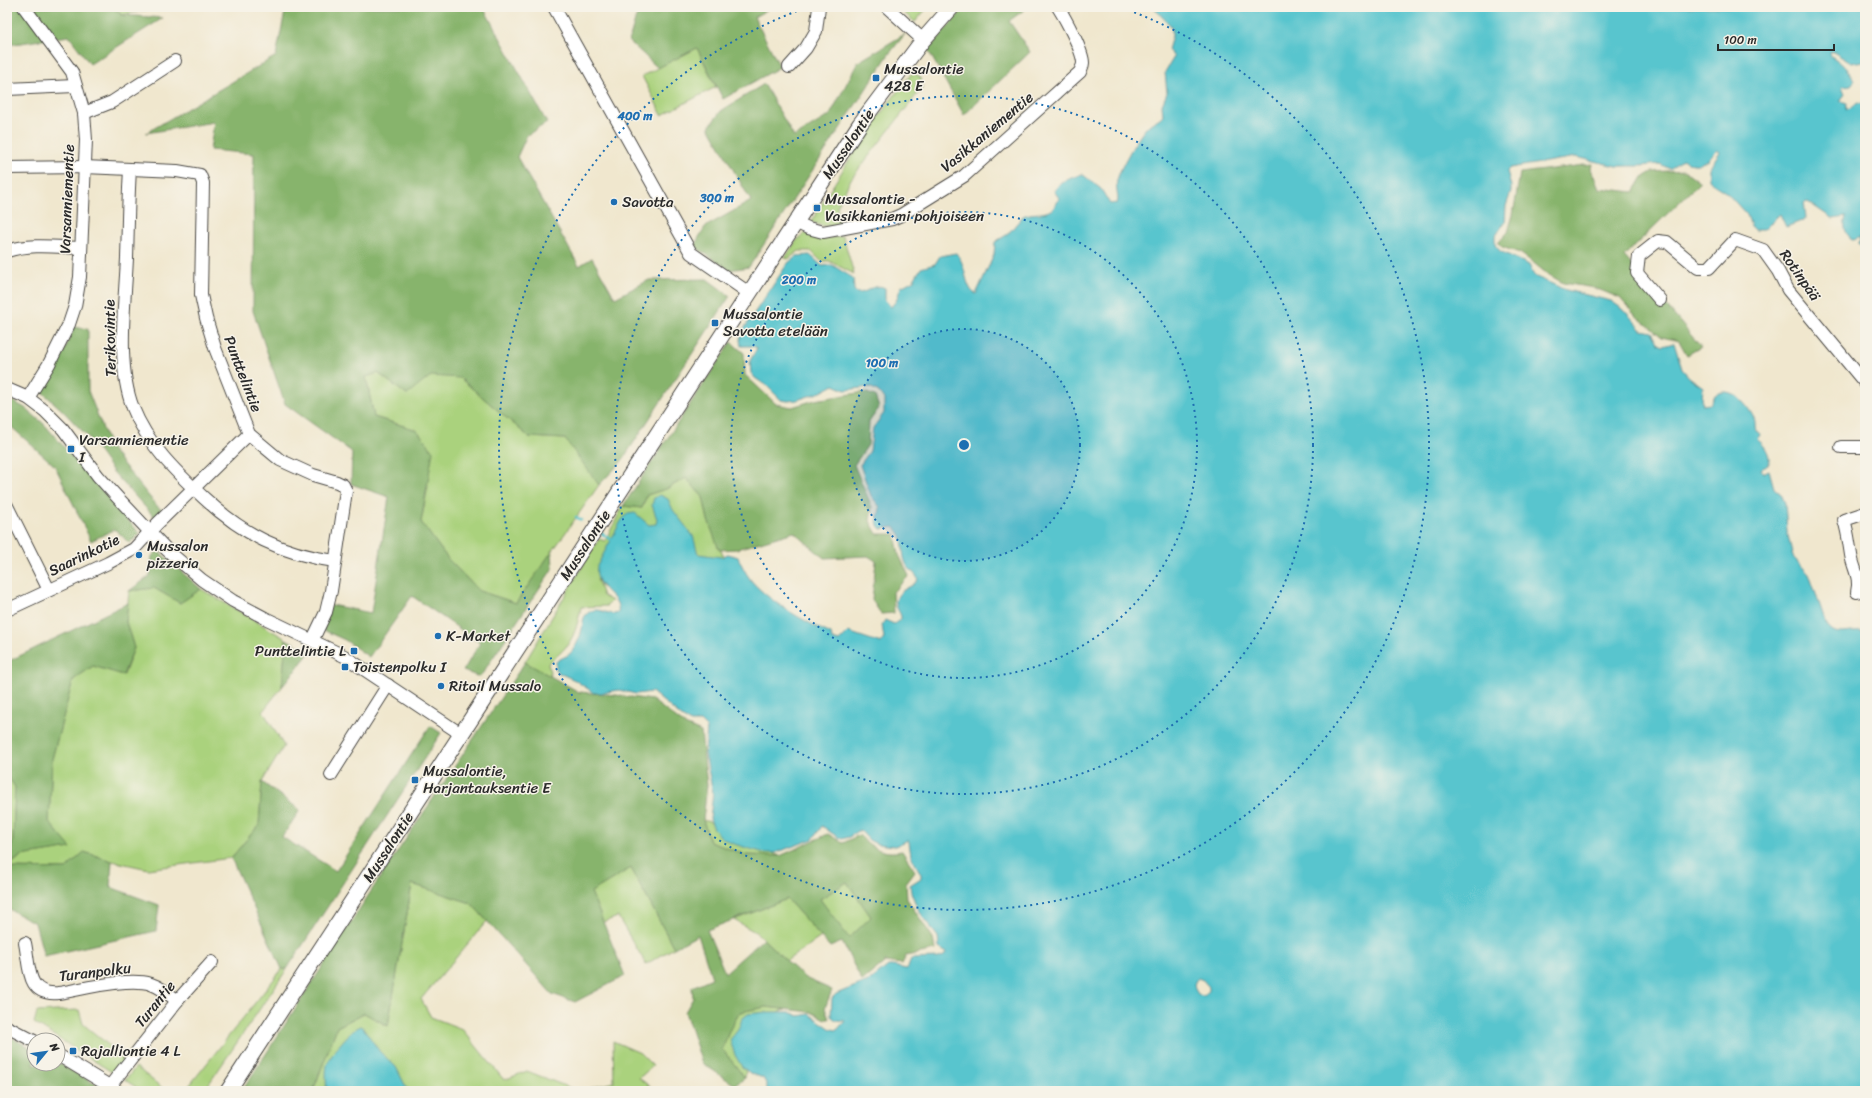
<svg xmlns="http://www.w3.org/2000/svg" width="1872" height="1098" font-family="Sriracha,sans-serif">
  <rect width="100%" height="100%" fill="#f7f3e8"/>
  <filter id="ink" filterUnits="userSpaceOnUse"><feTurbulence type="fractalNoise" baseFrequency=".025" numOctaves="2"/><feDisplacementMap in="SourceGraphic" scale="8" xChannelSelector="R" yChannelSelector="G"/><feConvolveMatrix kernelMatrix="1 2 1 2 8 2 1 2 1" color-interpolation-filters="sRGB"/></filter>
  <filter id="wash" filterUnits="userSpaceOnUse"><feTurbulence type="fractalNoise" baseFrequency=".012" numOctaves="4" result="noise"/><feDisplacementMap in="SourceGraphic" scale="16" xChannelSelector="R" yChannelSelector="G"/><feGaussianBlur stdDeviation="0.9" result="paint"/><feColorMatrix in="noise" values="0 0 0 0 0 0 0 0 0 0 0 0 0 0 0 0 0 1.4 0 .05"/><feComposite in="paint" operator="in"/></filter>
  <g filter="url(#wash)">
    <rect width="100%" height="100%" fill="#f0e7ce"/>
    <g fill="#aad27d" stroke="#6a7e54">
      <path d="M114 7H159L122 15Z"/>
      <path d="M897 7H928L915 22Z"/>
      <path d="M697 48 716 87 662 115 642 76Z"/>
      <path d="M913 72 921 78 922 88 851 179 837 207 841 227 824 226 811 222C842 170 874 119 913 72Z"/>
      <path d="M805 233 821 239 843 236 854 274 829 261H821L811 251H799L788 259 785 258 796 241Z"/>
      <path d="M406 346 460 378 529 437 565 439 585 461 599 485 516 603 479 591 448 559 421 522 428 486 417 430 374 417 366 377 378 373 407 395Z"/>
      <path d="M686 478 703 497 708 520 725 560 620 541 603 588 597 579 603 596 612 601 607 606 581 607C575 636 572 645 548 663L551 677 525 662 599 539 605 541 623 506 642 508 647 495 666 489Z"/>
      <path d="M154 588 180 603 201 589 286 639 282 687 263 711 284 746 262 782 259 825 231 858 148 869 112 861 84 852 66 869 7 868 21 856 70 848 49 822 52 759 73 680 93 666 124 675 134 648 126 622 129 591Z"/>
      <path d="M7 775 15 787 13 840 7 862Z"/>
      <path d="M703 820 736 830 750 843 780 856 746 855 710 842Z"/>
      <path d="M631 868 674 948 646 964 618 917 603 922 591 892Z"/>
      <path d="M847 882 871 917 849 939 820 899Z"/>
      <path d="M412 884 471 903 487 921 421 999 431 1017 462 1029 504 1080 527 1071 578 1091H313L337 1027 364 1013 388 1026Z"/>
      <path d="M787 899 821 937 786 961 757 933 734 920Z"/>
      <path d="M282 969H287L204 1091H185Z"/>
      <path d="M765 1007 785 1009 764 1019 747 1060 745 1078 722 1049 730 1029 740 1012Z"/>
      <path d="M79 1010 83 1024 127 1060 115 1074 34 1023 37 1012Z"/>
      <path d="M613 1041 640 1053 653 1066 639 1078 656 1091H579L614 1082Z"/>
      <path d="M136 1067 166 1091H142L125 1080Z"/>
    </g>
    <g fill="#87b46c" stroke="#59704c" fill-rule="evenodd">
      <path d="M7 7H113L121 15 163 18 90 64 69 36 7 45Z"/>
      <path d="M286 7H483L547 123 527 135 517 157 579 266 592 258 615 298 649 280 707 279 730 296 621 462 599 485 565 439 529 437 460 378 431 376 407 395 378 373 366 377 374 417 417 430 433 451 421 522 448 559 479 591 516 603 552 551 553 568 480 677 463 671 480 643 412 596 369 657 345 640 323 630 331 605 371 613 389 497 351 484 352 452 285 404 253 311 254 154 210 150 214 122 146 133 276 56Z"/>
      <path d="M651 7H772L754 17 780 67 723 99 697 48 658 68 629 41 636 17Z"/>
      <path d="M965 7H1028L1009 21 1030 52 964 115 928 50Z"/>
      <path d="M905 34 889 54 749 267 729 270 694 246 705 227 751 201 709 127 721 111 764 84 794 137 830 115 858 62Z"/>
      <path d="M1592 164 1591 169 1599 188 1634 192 1643 177 1652 172 1684 170 1700 182 1624 256 1701 347 1687 355 1679 341 1662 337 1634 314 1620 298 1595 288 1563 283 1546 273 1535 264 1520 253 1502 247 1498 243 1508 232 1513 215 1520 173Z"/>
      <path d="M73 327 88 329V391L111 449 156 505 163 511 156 519 114 473 89 438 62 410 41 391 65 349Z"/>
      <path d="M731 342 744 353 745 375 776 404 792 407 815 400 864 392 875 396 879 408 869 422 868 445 854 465 872 507 870 521 877 534H895L899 555 909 576 893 592 894 613 881 614 872 600 876 561 868 556 824 558 794 532 737 549 719 550 708 520 703 497 686 478 666 489 647 495 642 508 623 506Z"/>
      <path d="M7 398 25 408 44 424 140 534 129 543 115 529 91 541 55 466 7 423Z"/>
      <path d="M158 551 201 589 180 603 154 588 129 591 150 576 152 556Z"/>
      <path d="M128 603 126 622 134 648 123 675 93 666 73 680 52 759 49 822 71 848 21 856 7 867 13 840 15 787 7 775V662Z"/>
      <path d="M286 639 310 652 282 687Z"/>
      <path d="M525 662 579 692 616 695 652 700 685 725 701 732 707 785 703 820 710 842 746 855 780 856 828 834 843 843 859 835C872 848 883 855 902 851L915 871 906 883 907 899 933 938 935 950 906 956 902 964 885 962 862 981 842 942 830 947 787 899 707 930 725 973 763 939 805 978 832 990 825 1008 829 1019H825L811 1012 766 1007 740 1012 730 1029 722 1049 745 1078 735 1085 702 1063 685 1012 693 998 692 987 712 978 698 935 674 948 631 868 591 892 625 976 575 1002 552 994 471 903 412 884 388 1026 364 1013 337 1027 313 1091H242L377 882ZM847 882 871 917 849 938 820 899Z"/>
      <path d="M430 726 441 733 287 969H282L231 858 259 825 262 782 300 810 282 837 336 871Z"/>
      <path d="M84 852 112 861 110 887 159 905 156 931 44 956 35 923 7 908V868L66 869Z"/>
      <path d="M7 1035 34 1050V1064L58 1063 104 1089 102 1091H7Z"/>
    </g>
    <g fill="#58c5ce" stroke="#42787c" fill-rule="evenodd">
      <path d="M1153 7H1865V63L1863 61 1851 63 1832 51 1830 53 1831 56C1841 62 1848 70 1855 80L1851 85 1842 86 1845 94 1840 101 1847 103 1846 110 1858 103 1865 105V250L1859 244 1860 237 1854 240C1845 236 1843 225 1846 217L1833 219 1808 202 1804 203 1806 217 1804 220 1786 227 1780 214 1764 230H1755L1751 226 1747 215 1727 193 1713 184 1709 179V168L1720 152 1717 150 1708 159 1700 164H1693L1682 159 1670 169 1660 164 1640 166H1616L1576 157 1510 168 1507 171 1511 186V192L1506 206 1505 222 1495 237V245L1500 251 1529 265 1533 274 1536 277 1566 290 1611 301 1624 310 1642 330 1652 332 1659 344 1663 346 1674 343 1682 369 1689 377 1703 387 1702 401 1703 405 1711 404 1715 395C1732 384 1747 405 1754 418 1756 422 1754 428 1757 431 1758 433 1760 433 1760 435L1757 439C1764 445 1770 452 1769 463L1761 469 1763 473 1769 470 1774 488 1781 494 1785 503 1787 531 1793 557 1809 574 1826 623C1836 641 1850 628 1865 633V1091H767V1085L763 1078 750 1073 742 1067 735 1055 730 1040 738 1030 742 1019 748 1014 767 1012H789L799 1016 809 1014 831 1029 837 1030 845 1021 836 1020 831 1016 832 998 836 994 871 980 888 966H893L906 969 908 968 911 959 939 958 946 955 947 953 939 948 938 937 925 920 917 907 911 892 910 885 921 878V874L911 856 909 842 908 840 895 846 877 844 869 840 860 830 849 837 842 839 836 836 822 826 813 839 775 853H765L747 848 731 843 722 838 714 829 710 819 713 793 705 754 707 728 701 722H691L683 718 652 692 636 694 619 690 601 693H594L575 680 559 673 556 669V662C561 657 569 657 573 650 576 645 580 638 581 633 584 623 581 616 591 611 601 607 610 617 618 613 622 594 593 591 597 566L621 521 627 514 635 513 649 525 656 524 657 519 652 505 654 498 660 495 668 499 673 510 693 536 698 554 721 557 728 554 738 557C741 564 745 572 750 579 765 599 807 623 831 634L832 639 839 641 848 632 881 643 884 638 882 625 885 620 894 624 901 619C902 613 895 609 896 601 899 587 913 589 918 579 915 572 907 569 905 561 901 549 906 536 894 527L881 529C873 522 880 516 880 507L871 496 860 465 870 451 873 428 884 413V399L879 392 870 387 845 390 834 385 821 392 797 400 788 401 781 400 767 386 755 378 751 373 750 361 757 348 753 346H741L740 339 743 330 788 263 797 256 810 255 822 266 832 265 853 278 854 290 857 293C867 294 875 282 885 288V300L891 307 896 301 901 287 914 280 921 268 935 264 940 256 956 253C967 264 964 289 976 294L994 255 995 242 1008 234 1023 216C1037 210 1052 219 1059 198L1054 191 1061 182 1082 174 1101 189 1110 204 1117 203C1120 199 1114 186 1118 177 1122 164 1139 135 1148 126 1152 122 1159 120 1163 115L1162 105 1167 93 1165 72 1174 57 1168 50 1172 36V27ZM1198 978 1203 980 1209 987V991L1203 996 1199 995C1194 989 1192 984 1198 978Z"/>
      <path d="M362 1026 380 1052 396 1067 408 1091H326C327 1083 325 1074 327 1065 330 1055 352 1027 362 1026Z"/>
    </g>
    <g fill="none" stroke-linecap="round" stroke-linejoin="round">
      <g stroke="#58c5ce" stroke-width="2.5">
        <path d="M576 517 581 520"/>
        <path d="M601 533 612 540"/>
      </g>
    </g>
  </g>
  <g filter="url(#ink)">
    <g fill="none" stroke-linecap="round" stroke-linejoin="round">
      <g stroke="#494743" stroke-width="14">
        <g id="minor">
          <path d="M24 7 72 72 84 113 86 140 80 277 75 306 69 324 49 364 28 398"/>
          <path d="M554 7 691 253 749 293"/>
          <path d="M887 7 923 40"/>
          <path d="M789 67 806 48 816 31 819 7"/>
          <path d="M7 89 75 86"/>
          <path d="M84 113 112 102 175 61"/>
          <path d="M7 168 84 167 177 171 200 175 203 183 201 295 206 318 215 348 249 434 280 460 313 475 337 482 343 485 346 491 331 591 326 612 313 639"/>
          <path d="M130 170C128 199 128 229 127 258 125 304 116 365 133 408 147 444 176 472 204 498 243 534 281 554 335 561"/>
          <path d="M795 222 808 228 823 232 892 219 901 215 964 176 1080 72C1081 69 1083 66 1083 63 1083 51 1065 18 1058 7"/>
          <path d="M7 251C31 243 56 247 81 248"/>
          <path d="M1660 300 1637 273 1639 256 1658 241 1667 242 1698 268H1709L1735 240 1763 250 1778 271 1788 290 1865 383"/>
          <path d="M7 389 28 398 45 411 63 429 98 476 118 498 167 550 202 580 233 601 265 618 344 656 461 734"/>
          <path d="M1841 447H1865"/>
          <path d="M7 506 49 590"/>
          <path d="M1857 592C1861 578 1853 568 1851 555 1849 543 1848 532 1844 520L1865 513"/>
          <path d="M7 610 108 563 134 549 157 524 249 434"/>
          <path d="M331 775 388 685"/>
          <path d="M25 943C30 967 26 996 58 993 83 989 128 977 151 984 161 987 169 994 177 1001"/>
          <path d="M7 1027 34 1041"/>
          <path d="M58 1055 116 1090"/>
          <path d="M106 1091 177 1001 212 962"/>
        </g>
      </g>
      <g stroke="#494743" stroke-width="17">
        <path id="major" d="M228 1091 860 124 923 40 952 7"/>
      </g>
      <use href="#minor" stroke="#fff" stroke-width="12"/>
      <use href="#major" stroke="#fff" stroke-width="15"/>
    </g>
  </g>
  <circle cx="964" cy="445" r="116" fill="#1f6fb2" fill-opacity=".12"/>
  <g fill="none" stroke="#1f6fb2" stroke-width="2" stroke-dasharray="2 4">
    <circle cx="964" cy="445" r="116"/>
    <circle cx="964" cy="445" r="233"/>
    <circle cx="964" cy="445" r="349"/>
    <path d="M1123 8A465 465 0 1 1 805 8"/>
  </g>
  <g fill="#1f6fb2" stroke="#f7f3e8" stroke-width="1.5">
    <rect x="872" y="74" width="8" height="8" rx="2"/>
    <circle cx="614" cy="202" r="4"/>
    <rect x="813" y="204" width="8" height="8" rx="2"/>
    <rect x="711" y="319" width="8" height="8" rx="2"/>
    <rect x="67" y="445" width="8" height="8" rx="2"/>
    <circle cx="139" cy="555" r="4"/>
    <circle cx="438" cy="636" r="4"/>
    <rect x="350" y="647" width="8" height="8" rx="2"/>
    <rect x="341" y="663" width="8" height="8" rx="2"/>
    <circle cx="441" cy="686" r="4"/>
    <rect x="411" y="776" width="8" height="8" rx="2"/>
    <rect x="69" y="1047" width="8" height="8" rx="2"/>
  </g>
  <g text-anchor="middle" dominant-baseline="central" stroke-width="3" stroke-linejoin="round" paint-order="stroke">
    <g font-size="15" fill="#2b2b2b" stroke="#f7f3e8" text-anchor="start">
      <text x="884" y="69">Mussalontie<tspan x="884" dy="17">428 E</tspan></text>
      <text x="825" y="199">Mussalontie -<tspan x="825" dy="17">Vasikkaniemi pohjoiseen</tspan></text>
      <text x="622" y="202">Savotta</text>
      <text x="723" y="314">Mussalontie<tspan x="723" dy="17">Savotta etelään</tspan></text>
      <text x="79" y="440">Varsanniementie<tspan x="79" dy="17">I</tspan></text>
      <text x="147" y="546">Mussalon<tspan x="147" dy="17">pizzeria</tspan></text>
      <text x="446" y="636">K-Market</text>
      <text x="346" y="651" text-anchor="end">Punttelintie L</text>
      <text x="353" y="667">Toistenpolku I</text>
      <text x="449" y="686">Ritoil Mussalo</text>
      <text x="423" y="771">Mussalontie,<tspan x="423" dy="17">Harjantauksentie E</tspan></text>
      <text x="81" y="1051">Rajalliontie 4 L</text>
    </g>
    <g font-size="15" fill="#2b2b2b" stroke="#f7f3e8">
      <text transform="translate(987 132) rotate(-40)">Vasikkaniementie</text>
      <text transform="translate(848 144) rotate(-56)">Mussalontie</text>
      <text transform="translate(67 199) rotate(-88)">Varsanniementie</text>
      <text transform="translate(1800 275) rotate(55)">Rotinpää</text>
      <text transform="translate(110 338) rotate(-91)">Terikovintie</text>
      <text transform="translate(243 374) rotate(69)">Punttelintie</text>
      <text transform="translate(585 545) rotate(-57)">Mussalontie</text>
      <text transform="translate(84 555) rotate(-26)">Saarinkotie</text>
      <text transform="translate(388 847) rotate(-57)">Mussalontie</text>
      <text transform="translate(95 972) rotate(-7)">Turanpolku</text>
      <text transform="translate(155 1004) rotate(-51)">Turantie</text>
    </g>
  </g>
  <circle cx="964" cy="445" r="6" fill="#1f6fb2" stroke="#f7f3e8" stroke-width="2"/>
  <g font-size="12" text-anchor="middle" font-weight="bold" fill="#1f6fb2" stroke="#f7f3e8" stroke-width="3" stroke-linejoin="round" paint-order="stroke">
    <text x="635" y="120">400 m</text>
    <text x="717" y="202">300 m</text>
    <text x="799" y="284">200 m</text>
    <text x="882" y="367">100 m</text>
  </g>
  <rect width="1872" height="1098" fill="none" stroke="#f7f3e8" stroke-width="24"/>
  <g transform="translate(46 1052) rotate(61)"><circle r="19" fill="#f7f3e8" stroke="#a5a39c"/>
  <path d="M0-3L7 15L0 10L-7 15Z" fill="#1f6fb2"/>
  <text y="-6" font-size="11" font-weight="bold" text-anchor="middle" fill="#2b2b2b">N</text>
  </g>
  <path d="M1718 44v6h116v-6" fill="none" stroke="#2b2b2b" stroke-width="2"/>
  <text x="1724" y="44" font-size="12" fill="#2b2b2b" stroke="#f7f3e8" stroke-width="3" paint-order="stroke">100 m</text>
</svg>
